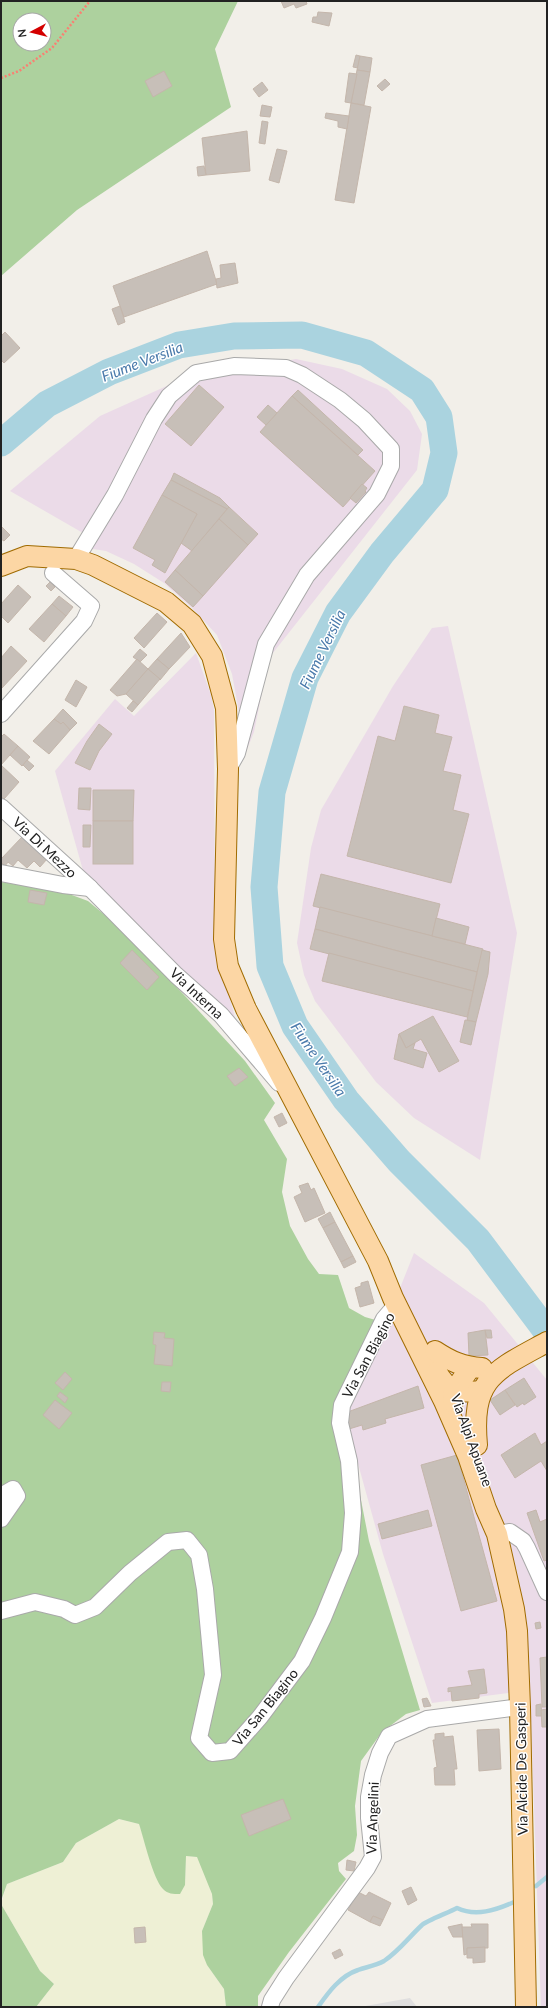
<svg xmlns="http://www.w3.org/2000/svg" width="548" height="2008" font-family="Lato,sans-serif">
  <rect width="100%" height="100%" fill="#f2efe9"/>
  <path fill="#e0dfdf" d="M410 1998 417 2007H360Z"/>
  <g fill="#ebdbe8">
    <path d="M296 359 342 369 387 389 410 411 422 434 417 470 269 658 254 732 242 762 239 712 232 674 217 635 192 608 164 583 134 564 106 551 74 546 83 533 10 491 100 416 180 380Z"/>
    <path d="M448 626 517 933 480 1160 414 1118 376 1082 315 1001 304 975 297 943 311 848 321 810 393 686 432 628Z"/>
    <path d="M196 653 211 695 214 710 215 944 236 1021 84 874 55 771 115 699 134 716Z"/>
    <path d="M414 1253 484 1303 547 1380V2007H541L530 1690 432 1703 383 1554 344 1413 386 1323Z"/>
  </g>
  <path fill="#eef0d5" d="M119 1819 139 1824 154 1870 185 1885 186 1856 197 1857 202 1865 212 1894 213 1904 202 1931 207 1965 224 1989 226 2007H36L54 1984 40 1971 1 1904 7 1884 63 1862 76 1843Z"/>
  <g fill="#add19e" fill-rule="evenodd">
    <path d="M1 1H238L215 49 231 107 77 210 1 276ZM20 20H44V44H20Z"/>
    <path d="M1 882 61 891 88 901 118 926 186 997 245 1061 275 1103 264 1120 287 1159 282 1192 290 1226 308 1259 319 1274 338 1275 349 1308 365 1317 386 1323 344 1413 369 1541 420 1710 406 1714 382 1732 361 1761 355 1806 357 1835 354 1851 338 1863 339 1871 346 1879 289 1952 258 1996V2007H226L224 1989 207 1965 203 1955 202 1931 213 1904 212 1894 197 1857 186 1856 185 1885 180 1894C173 1894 168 1894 163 1889 153 1879 144 1839 139 1824L119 1819 76 1843 63 1862 7 1884 1 1901Z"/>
    <path d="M1 1904 40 1971 54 1984 36 2007H1Z"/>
  </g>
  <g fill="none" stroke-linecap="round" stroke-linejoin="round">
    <g stroke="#aad3df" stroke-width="4.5">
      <path d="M536 1886 547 1877"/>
      <path d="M318 2007C328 1993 340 1976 358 1970 366 1967 375 1966 384 1961 399 1951 409 1937 422 1925 426 1921 450 1912 457 1908 476 1917 496 1910 514 1902"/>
    </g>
    <path stroke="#aad3df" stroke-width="27" d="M1 443 47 404 109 372 179 345 234 336 302 335 366 353 422 390 439 417 444 453 435 490 382 553 338 613 305 678 272 792 264 887 270 966 295 1026 346 1100 399 1161 478 1240 547 1332"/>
  </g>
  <g fill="#c7bfb8" stroke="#c4b6ab">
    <path d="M281 1H306L307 4 296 8 294 4 284 8Z"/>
    <path d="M318 12 332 13 329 26 312 22 313 17H317Z"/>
    <path d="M356 55 360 56 358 68 353 67Z"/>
    <path d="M360 56 372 58 370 72 357 70Z"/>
    <path d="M357 70 370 72 364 105 351 103Z"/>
    <path d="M164 71 172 86 153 97 145 81Z"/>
    <path d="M349 73 357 74 351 103 345 102Z"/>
    <path d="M385 79 390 84 382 91 377 86Z"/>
    <path d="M262 82 268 90 259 97 253 89Z"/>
    <path d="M351 103 371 107 354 203 335 200Z"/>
    <path d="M262 105 272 107 270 117 260 116Z"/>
    <path d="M326 113 349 116 347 129 338 127V121L325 118Z"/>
    <path d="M262 121 268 122 265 144 259 143Z"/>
    <path d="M247 131 250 171 206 175 202 138Z"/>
    <path d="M277 149 287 151 279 183 269 180Z"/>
    <path d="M204 166 206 175 198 176 197 167Z"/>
    <path d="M207 251 217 284 124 317 113 286Z"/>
    <path d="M235 263 238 283 217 288 216 279 221 278 220 265Z"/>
    <path d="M120 306 125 322 118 325 112 309Z"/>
    <path d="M5 332 20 348 4 363 1 360V336Z"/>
    <path d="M199 385 224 407 191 446 165 424Z"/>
    <path d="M298 390 363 450 358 455 292 396Z"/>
    <path d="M292 396 375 471 343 507 260 432Z"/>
    <path d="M268 405 277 413 266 425 257 417Z"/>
    <path d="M174 473 220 498 229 507 227 509 171 480Z"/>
    <path d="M171 480 227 509 192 551 181 543 197 514 162 495Z"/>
    <path d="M362 484 367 488 365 491 366 492 356 503 350 498Z"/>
    <path d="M162 495 197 514 165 573 152 565 155 560 133 548Z"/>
    <path d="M229 507 258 534 248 545 219 519Z"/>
    <path d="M219 519 248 545 203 596 175 570Z"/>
    <path d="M1 526 10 535 4 541 1 539Z"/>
    <path d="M175 570 203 596 193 607 165 582Z"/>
    <path d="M50 582 55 587 51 591 46 586Z"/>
    <path d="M18 585 31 597 8 623 1 616V604Z"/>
    <path d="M59 596 73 607 66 616 52 604Z"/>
    <path d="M52 604 66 616 44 642 29 629Z"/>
    <path d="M157 613 167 622 144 648 134 638Z"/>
    <path d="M181 633 190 647 169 669 157 659Z"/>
    <path d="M11 646 27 661 2 688 1 658Z"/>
    <path d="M140 649 147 655 140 662 133 657Z"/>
    <path d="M137 659 148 669 126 694 117 696 110 690Z"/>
    <path d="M157 659 169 669 160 680 148 669Z"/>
    <path d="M148 669 160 679 138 705 126 694Z"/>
    <path d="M76 680 87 687 76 707 65 700Z"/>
    <path d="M133 701 138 705 132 712 127 708Z"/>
    <path d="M404 706 439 715 435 733 452 737 443 771 461 775 453 810 469 814 451 883 347 856 378 736 395 741Z"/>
    <path d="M63 709 77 723 70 730 63 722 61 724 54 719Z"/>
    <path d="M54 719 61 724 63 722 70 730 49 754 33 741Z"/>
    <path d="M99 724 112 734 99 751 90 770 75 763 87 741Z"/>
    <path d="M4 734 18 746 1 765V737Z"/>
    <path d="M18 746 30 757 22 766 10 755Z"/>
    <path d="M27 760 34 766 29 771 23 765Z"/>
    <path d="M1 765 19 782 4 799 1 796Z"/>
    <path d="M79 788H91L90 810 78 809Z"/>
    <path d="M93 790H134L133 821H93Z"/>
    <rect x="93" y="821" width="40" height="43"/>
    <path d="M83 825H91L90 847H83Z"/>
    <path d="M22 837 47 859 40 867 34 861 27 868 18 860 13 866 8 862 5 866 1 862V859Z"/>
    <path d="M321 874 440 904 432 936 313 906Z"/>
    <path d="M30 890 47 893 44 905 28 902Z"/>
    <path d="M320 907 483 949 477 972 315 929Z"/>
    <path d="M436 918 469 927 465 944 432 936Z"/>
    <path d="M315 929 477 972 473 991 310 949Z"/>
    <path d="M132 950 159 977 147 990 120 963Z"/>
    <path d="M482 950 490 952 488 974 476 1022 467 1020Z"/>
    <path d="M329 953 473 991 467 1017 322 981Z"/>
    <path d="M433 1016 459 1061 439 1072 421 1039 406 1048 399 1034Z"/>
    <path d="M465 1020 476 1022 471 1045 460 1042Z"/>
    <path d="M399 1034 406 1048 415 1043 413 1049 427 1053 423 1068 394 1059Z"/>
    <path d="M239 1068 248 1077 235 1086 227 1076Z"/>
    <path d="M282 1113 287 1123 279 1127 274 1117Z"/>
    <path d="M308 1183 311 1190 314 1188 325 1213 305 1222 294 1197 302 1193 299 1186Z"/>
    <path d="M330 1212 335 1222 323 1228 318 1219Z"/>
    <path d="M335 1222 353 1256 341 1262 323 1228Z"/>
    <path d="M353 1256 356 1262 344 1268 341 1262Z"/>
    <path d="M368 1281 374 1303 360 1307 355 1288 361 1286V1283Z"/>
    <path d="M485 1330H491L492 1338H487Z"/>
    <path d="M485 1330 488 1355 469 1356 468 1333Z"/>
    <path d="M154 1332 165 1333 164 1338 174 1339 172 1366 154 1364 156 1345 153 1344Z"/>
    <path d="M65 1372 72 1379 63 1390 55 1383Z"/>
    <path d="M524 1378 536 1397 524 1405 523 1403 517 1407 505 1390Z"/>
    <path d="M162 1382H171L170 1392 161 1391Z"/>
    <path d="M418 1386 424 1408 385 1419 386 1423 363 1430 362 1425 349 1429 345 1413Z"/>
    <path d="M505 1390 515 1405 500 1415 490 1400Z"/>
    <path d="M60 1392 68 1398 65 1403 57 1396Z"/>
    <path d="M55 1400 72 1413 59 1429 43 1415Z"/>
    <path d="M535 1433 541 1445 547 1441V1471L541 1461 515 1478 501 1455Z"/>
    <path d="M457 1455 497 1601 461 1611 421 1465Z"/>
    <path d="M428 1510 432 1526 382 1539 378 1524Z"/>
    <path d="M536 1510 540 1522 547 1519V1560L544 1561 527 1513Z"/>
    <path d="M540 1622 541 1628 536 1629 535 1623Z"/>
    <path d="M547 1657V1707H542L540 1658Z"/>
    <path d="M484 1669 487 1693 479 1694V1698L452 1701 451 1691 448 1692V1688L472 1685 468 1671Z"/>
    <path d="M427 1698 431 1706 424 1707 422 1699Z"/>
    <path d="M541 1704 542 1716H536V1705Z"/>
    <path d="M547 1709V1727H542L541 1710Z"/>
    <path d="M499 1729 501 1769 479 1771 477 1730Z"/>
    <path d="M444 1733V1737L453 1736 457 1769H454L455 1785H435L434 1768 437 1767 433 1740H435V1734Z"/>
    <path d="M283 1799 291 1819 249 1836 241 1815Z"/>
    <path d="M347 1860 356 1862 354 1871 346 1870Z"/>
    <path d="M411 1887 417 1900 408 1905 402 1891Z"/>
    <path d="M358 1892 366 1896 369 1892 391 1903 383 1920 373 1916 370 1922 348 1910Z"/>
    <path d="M373 1916 383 1920 380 1926 370 1922Z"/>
    <path d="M462 1924 463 1937H453L448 1927Z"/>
    <path d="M471 1924H488V1948H467V1954L464 1955 462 1927H472Z"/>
    <path d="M145 1927 146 1942 135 1943 134 1928Z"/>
    <path d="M485 1947V1962L473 1963V1958H467V1948Z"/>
    <path d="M340 1949 343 1955 335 1959 332 1953Z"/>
  </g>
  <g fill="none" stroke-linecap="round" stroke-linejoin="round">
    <g stroke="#a9a9a9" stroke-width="18">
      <g id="minor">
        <path d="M76 559 115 495 154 419 169 396 196 373 234 366 286 368 302 375 340 400 364 420 391 449V466L377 494 307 575 266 644 237 753 228 769"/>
        <path d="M1 714 84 621 91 606 53 573"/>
        <path d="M1 807 90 888 176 975 221 1015 279 1083"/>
        <path d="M1 873 63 885 90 888"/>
        <path d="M1 1496 13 1489 17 1496 1 1519"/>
        <path d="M497 1534 510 1532 523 1541 527 1548 547 1592"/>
        <path d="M1 1611 35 1602 64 1609 75 1615 95 1607 130 1573 168 1542 187 1540 199 1555 205 1589 213 1675 199 1738 212 1753 230 1751 260 1717 302 1661 323 1618 350 1552 353 1513 349 1461 340 1423 342 1405 384 1319 396 1305"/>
        <path d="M270 2007 272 2000 286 1978 367 1868 373 1857 369 1818V1797L373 1775 380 1753 389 1736 427 1719 520 1707"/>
      </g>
    </g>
    <g stroke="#a06b00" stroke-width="22">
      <g id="major">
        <path d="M1 566 27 556 76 559 93 565 166 602 192 624 212 656 226 708 228 769 224 939 228 966 246 1009 378 1261 393 1298 444 1401 468 1456 486 1509 497 1534 514 1609 517 1631 520 1707 526 2007"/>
        <path d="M435 1351C450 1361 463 1367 482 1368"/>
        <path d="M437 1372C447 1392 461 1393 482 1391"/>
        <path d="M453 1402 454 1391 470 1368"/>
        <path d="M477 1445C471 1378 494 1371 547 1342"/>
      </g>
    </g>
    <path stroke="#fa8072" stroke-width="2.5" stroke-dasharray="2 2" stroke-linecap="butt" d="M1 78 19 71 52 48 90 1"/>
    <use href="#minor" stroke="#fff" stroke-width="16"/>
    <use href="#major" stroke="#fcd6a4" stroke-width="20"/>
  </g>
  <g text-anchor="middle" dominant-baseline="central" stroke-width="3" stroke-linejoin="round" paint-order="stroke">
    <g font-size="14" fill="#222" stroke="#fff">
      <text transform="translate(45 847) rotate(43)">Via Di Mezzo</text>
      <text transform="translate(197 993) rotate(43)">Via Interna</text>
      <text transform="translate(368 1355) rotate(-62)">Via San Biagino</text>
      <text transform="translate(472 1440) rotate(70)">Via Alpi Apuane</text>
      <text transform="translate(265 1707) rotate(-51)">Via San Biagino</text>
      <text transform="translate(521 1769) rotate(-91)">Via Alcide De Gasperi</text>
      <text transform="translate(372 1818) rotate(-88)">Via Angelini</text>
    </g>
    <g font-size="15" font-style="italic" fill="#4a7aab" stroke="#fff">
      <text transform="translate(142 361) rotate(-21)">Fiume Versilia</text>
      <text transform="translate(322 649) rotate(-64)">Fiume Versilia</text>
      <text transform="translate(319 1059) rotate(56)">Fiume Versilia</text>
    </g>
  </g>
  <rect width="548" height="2008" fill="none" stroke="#222222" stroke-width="4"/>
  <g transform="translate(32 32) rotate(263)"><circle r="19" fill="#ffffff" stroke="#a7a7a7"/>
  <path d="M0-3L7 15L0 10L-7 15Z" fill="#d40000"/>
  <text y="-6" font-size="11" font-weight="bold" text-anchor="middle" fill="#222222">N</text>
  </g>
</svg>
